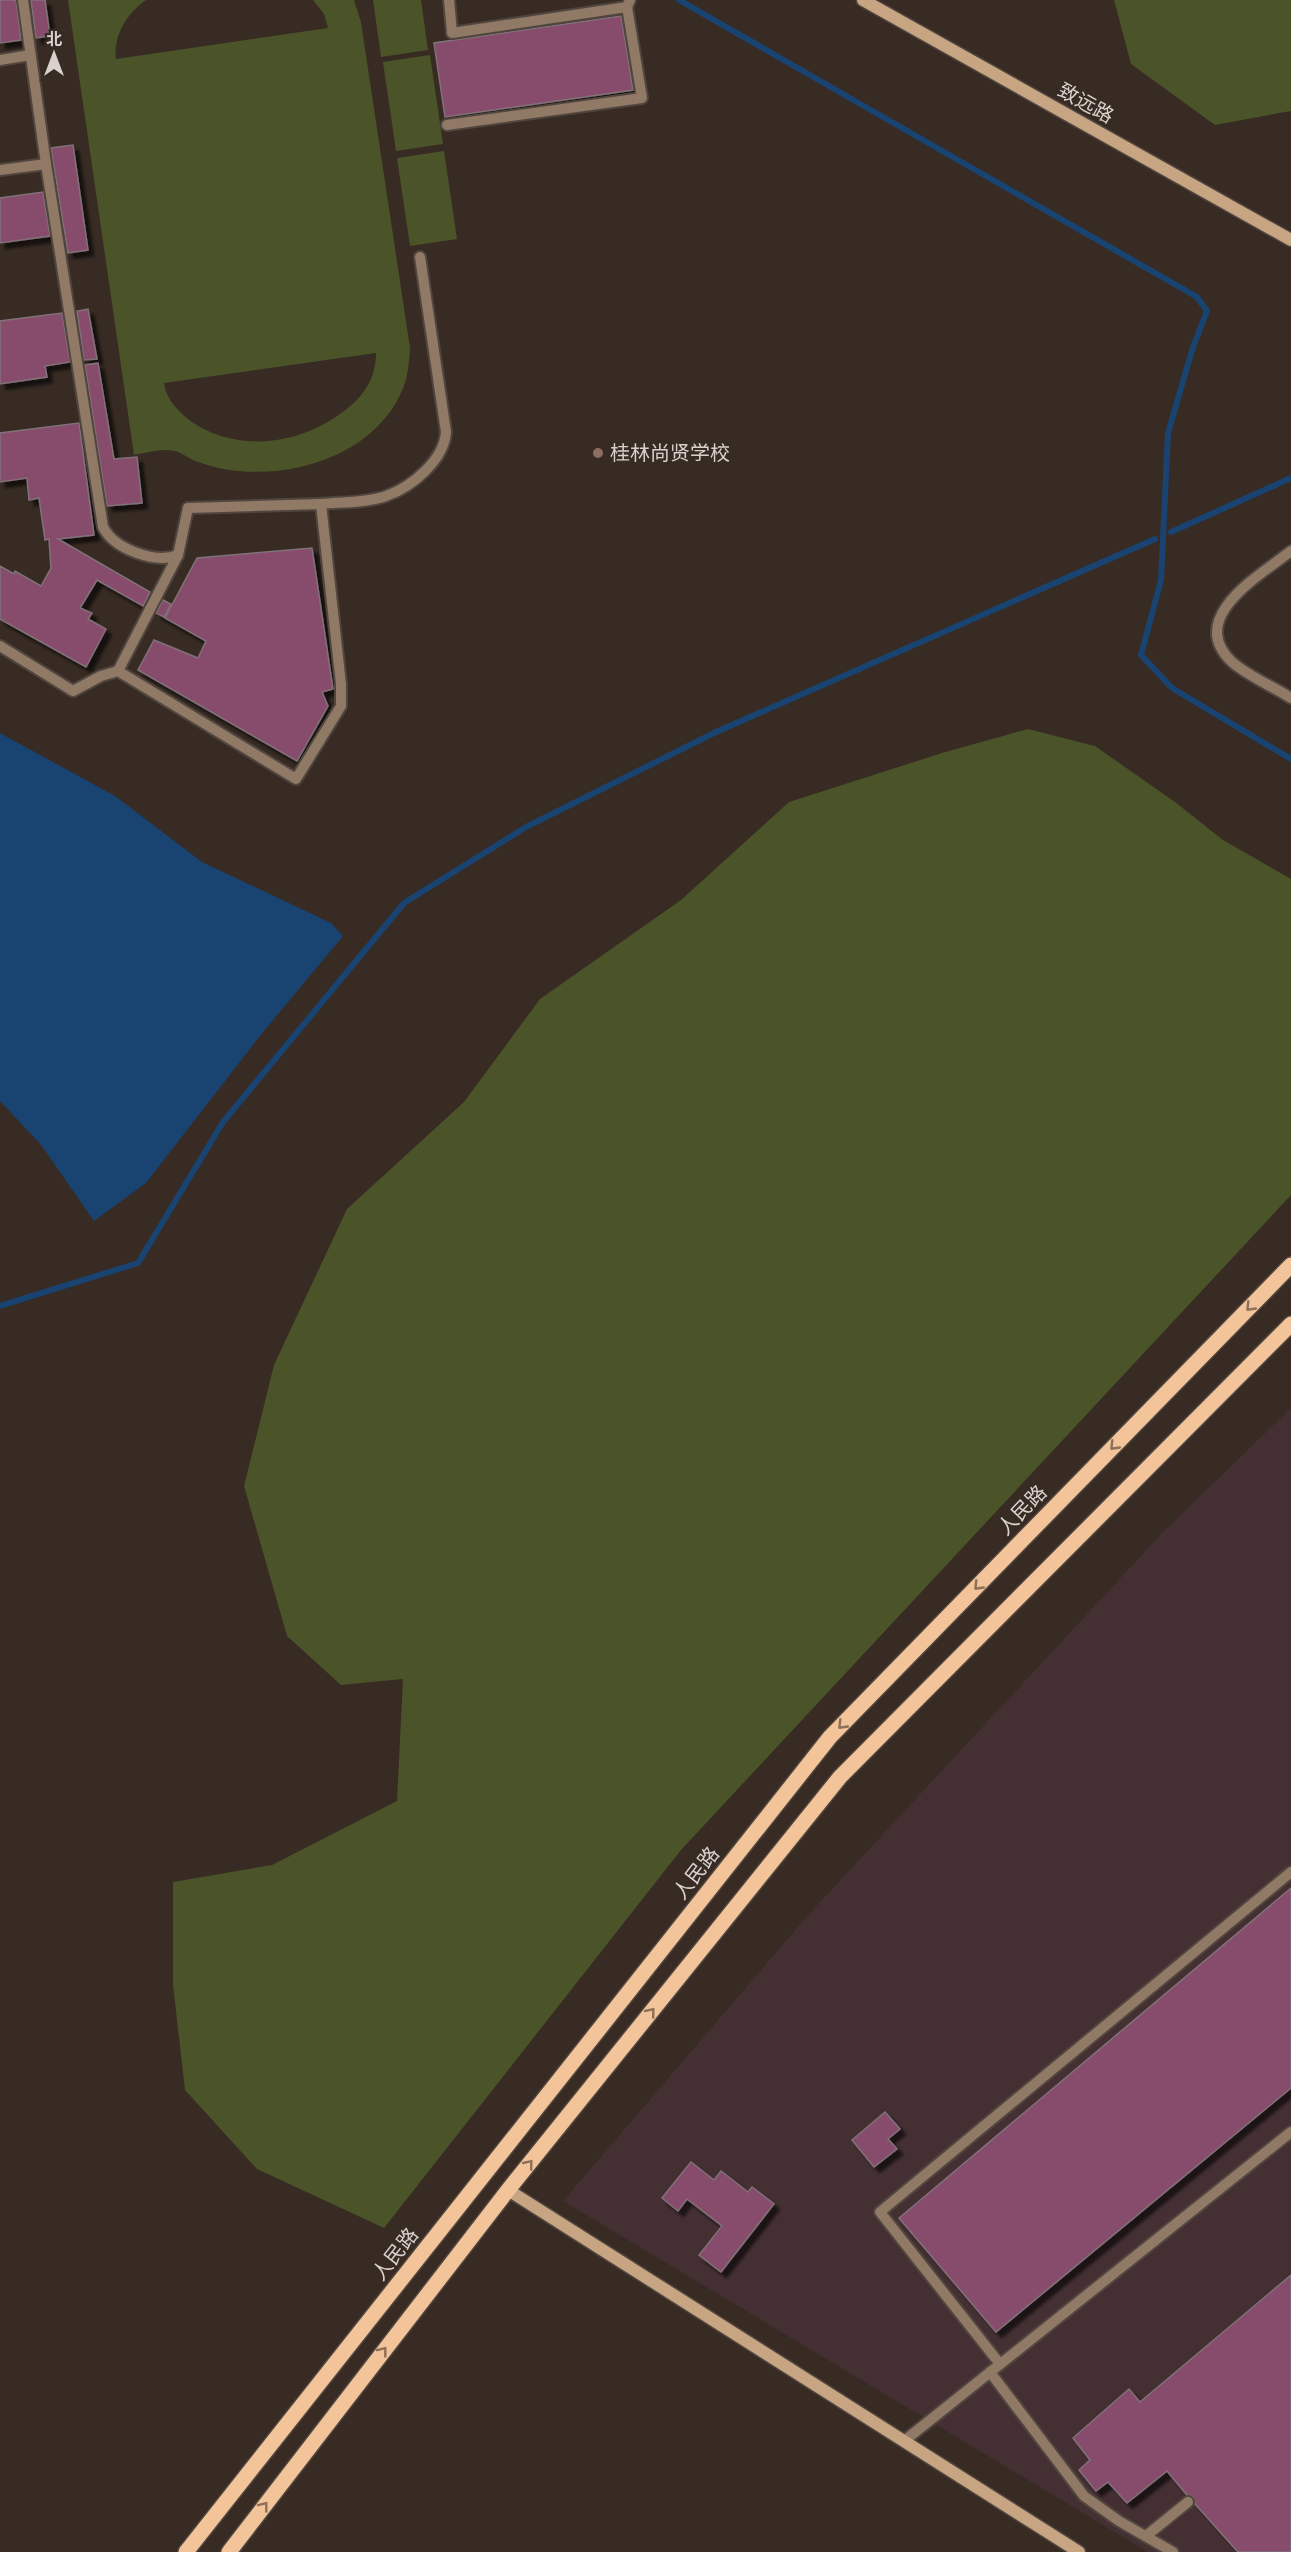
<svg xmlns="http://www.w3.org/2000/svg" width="1291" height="2552" font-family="Cabin,'Noto Sans SC',sans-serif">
  <defs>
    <filter id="shadow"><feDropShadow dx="5.5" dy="5.5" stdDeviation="1.5" flood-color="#0009"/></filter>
  </defs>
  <rect width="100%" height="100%" fill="#372b24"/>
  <path fill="#442f33" d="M1291 1408V2552H1148L563 2201 809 1914 1163 1532Z"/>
  <g fill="#4b5328" fill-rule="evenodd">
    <path d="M68 0H146C127 13 113 36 116 59L328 28 324 14 313 0H354L361 22 410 348C409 363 408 379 401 393 374 452 300 477 239 471 224 470 209 466 195 461 188 458 181 452 174 451 163 448 145 453 134 455ZM376 353C376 382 360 401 337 416 294 446 233 452 189 420 177 410 166 399 164 383Z"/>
    <path d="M373 0H421L428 50 381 57Z"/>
    <path d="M1114 0H1291V111L1215 125 1131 64Z"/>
    <path d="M430 55 443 144 396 151 383 62Z"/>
    <path d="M444 151 457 239 410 246 397 158Z"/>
    <path d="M1028 729 1095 746 1175 802 1223 840 1291 879V1195L681 1850 384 2228 257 2169 185 2090 173 1985V1882L272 1865 397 1801 403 1679 341 1685 287 1636 244 1486 274 1365 347 1209 464 1102 540 999 681 900 789 802 942 753Z"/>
  </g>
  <path fill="#194371" d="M0 733 115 796 202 862 331 923 343 936 259 1037 146 1183 94 1221 41 1145 0 1101Z"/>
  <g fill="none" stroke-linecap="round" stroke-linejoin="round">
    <g stroke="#194371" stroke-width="6">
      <path d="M679 0 1197 297 1207 311 1193 347 1168 433 1161 580 1141 655 1172 688 1291 759"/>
      <path d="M1171 532 1291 478"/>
      <path d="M0 1306 138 1263 223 1122 404 903 526 827 716 732 1155 539"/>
    </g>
  </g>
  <g fill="#874b6c" stroke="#817279" stroke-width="1.5" filter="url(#shadow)">
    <path d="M0 0H16L21 40 0 43Z"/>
    <path d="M31 0H45L50 36 36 38Z"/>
    <path d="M621 16 633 90 445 117 434 43Z"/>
    <path d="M73 145 88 250 68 253 51 148Z"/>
    <path d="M43 192 50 236 0 243V198Z"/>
    <path d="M88 309 97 359 84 360 77 311Z"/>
    <path d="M62 313 70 362 45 366 47 377 0 384V321Z"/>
    <path d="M98 363 114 459 137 457 142 503 107 506 85 365Z"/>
    <path d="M79 423 94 535 58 539 150 592 143 606 97 580 80 608 92 613 88 619 106 629 86 667 0 619V566L14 574 15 571 41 586 51 568 49 539 45 540 39 498 29 500 27 478 0 482V433Z"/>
    <path d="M312 548 333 689 322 692 328 706 297 761 138 670 154 640 198 658 206 641 165 618 197 558Z"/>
    <path d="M163 600 171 604 164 617 156 613Z"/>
    <path d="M1291 1888V2088L996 2332 899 2218Z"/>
    <path d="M885 2112 900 2129 888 2139 897 2149 874 2167 852 2140Z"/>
    <path d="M691 2162 714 2180 721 2171 748 2192 752 2187 774 2204 721 2272 699 2255 722 2226 687 2199 678 2211 662 2198Z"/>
    <path d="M1291 2275V2552H1238L1195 2504 1193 2497 1187 2495 1167 2471 1127 2503 1108 2482 1096 2491 1079 2470 1090 2460 1073 2438 1129 2389 1140 2402Z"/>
  </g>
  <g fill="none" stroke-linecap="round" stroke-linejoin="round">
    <g stroke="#51463f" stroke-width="14">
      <g id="lane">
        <path d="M449 0 452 33 627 7 630 0"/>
        <path d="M0 60 30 55"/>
        <path d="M447 125 642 98 627 7"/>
        <path d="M0 170 46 164"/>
        <path d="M321 504C342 502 366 503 386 496 412 487 444 460 446 432L420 257"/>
        <path d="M1291 551C1261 575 1185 617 1232 662 1248 676 1272 686 1291 698"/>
        <path d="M0 646 73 691 101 676 118 671 296 779 341 706V684L321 504 188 508 178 555C155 564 114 549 103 527L46 164 23 0"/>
        <path d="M118 671 178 555"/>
        <path d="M1000 2364 880 2212 1291 1872"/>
        <path d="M990 2372 1084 2496 1119 2521 1173 2552"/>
        <path d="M904 2441 1291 2132"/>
        <path d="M1146 2536 1188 2502"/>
      </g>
    </g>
    <g stroke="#51463f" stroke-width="15">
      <g id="secondary">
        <path d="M863 0 1291 240"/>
        <path d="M508 2190 1079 2552"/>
      </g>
    </g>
    <g stroke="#51463f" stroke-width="18">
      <g id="primary">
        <path d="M186 2552 830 1737 1291 1265"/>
        <path d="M229 2552 508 2190 840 1777 1291 1324"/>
      </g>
    </g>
    <use href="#lane" stroke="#907965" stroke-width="10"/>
    <use href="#secondary" stroke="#c7a482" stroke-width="12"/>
    <use href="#primary" stroke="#f3c499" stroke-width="15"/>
  </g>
  <defs><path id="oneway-chevron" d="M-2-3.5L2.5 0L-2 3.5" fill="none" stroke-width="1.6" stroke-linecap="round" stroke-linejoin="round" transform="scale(1.5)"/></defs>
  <g stroke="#8c7059">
    <use href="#oneway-chevron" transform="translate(1250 1307) rotate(134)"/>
    <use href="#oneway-chevron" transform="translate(1114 1446) rotate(134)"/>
    <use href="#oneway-chevron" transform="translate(978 1586) rotate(134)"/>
    <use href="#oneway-chevron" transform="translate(842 1725) rotate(134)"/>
    <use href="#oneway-chevron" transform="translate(651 2012) rotate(-51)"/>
    <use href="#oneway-chevron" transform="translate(529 2164) rotate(-51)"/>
    <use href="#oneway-chevron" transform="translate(383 2351) rotate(-52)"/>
    <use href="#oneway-chevron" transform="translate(264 2506) rotate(-52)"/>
  </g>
  <circle fill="#8d6e63" stroke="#372b24" stroke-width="2" cx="598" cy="453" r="6"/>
  <g text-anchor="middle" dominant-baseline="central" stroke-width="5" stroke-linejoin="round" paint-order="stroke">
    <g font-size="20" fill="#d9d1cc" stroke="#372b24">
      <text transform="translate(1086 103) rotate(29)">致远路</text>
      <text transform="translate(1022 1510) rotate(-46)">人民路</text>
      <text transform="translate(696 1873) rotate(-52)">人民路</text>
      <text transform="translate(395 2254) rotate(-52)">人民路</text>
    </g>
    <g font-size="20" fill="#d9d1cc" stroke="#372b24" text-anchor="start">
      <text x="610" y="453">桂林尚贤学校</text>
    </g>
  </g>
  <g transform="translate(54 54)" stroke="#372b24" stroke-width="4.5" paint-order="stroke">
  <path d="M0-4.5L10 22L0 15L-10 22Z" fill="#d9d1cc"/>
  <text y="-9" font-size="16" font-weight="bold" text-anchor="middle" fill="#d9d1cc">北</text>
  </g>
</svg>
